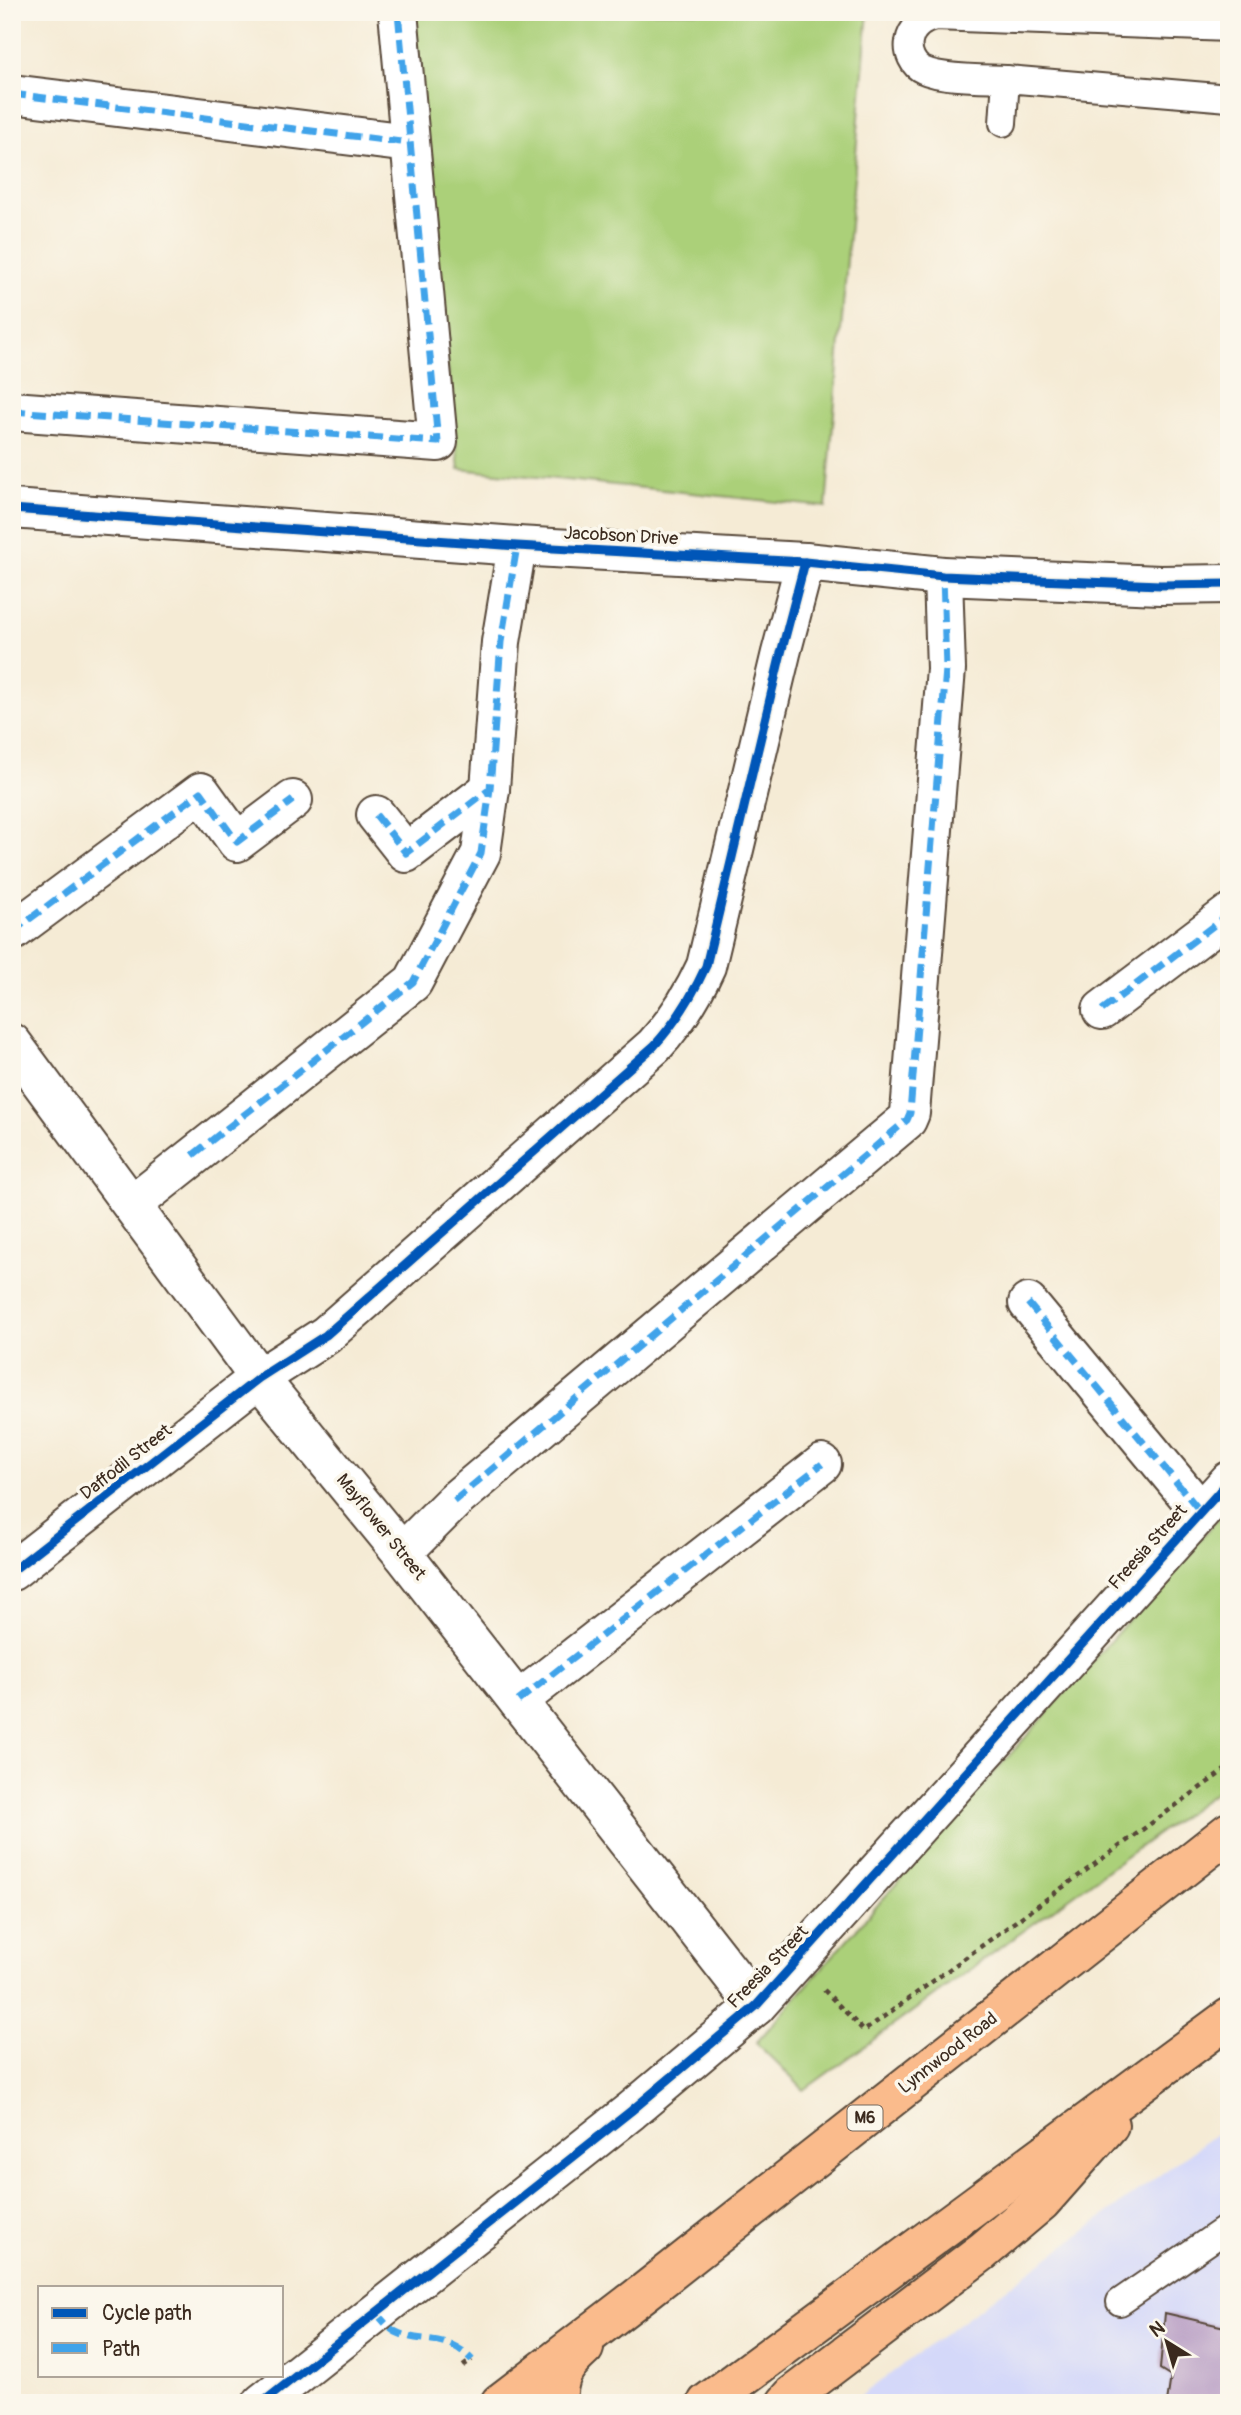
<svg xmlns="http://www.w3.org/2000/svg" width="1241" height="2415" font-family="Pangolin,sans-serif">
  <rect width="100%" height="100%" fill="#fbf7ec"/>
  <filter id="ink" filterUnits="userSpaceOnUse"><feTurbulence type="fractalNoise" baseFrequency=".0143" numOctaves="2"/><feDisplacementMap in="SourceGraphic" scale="14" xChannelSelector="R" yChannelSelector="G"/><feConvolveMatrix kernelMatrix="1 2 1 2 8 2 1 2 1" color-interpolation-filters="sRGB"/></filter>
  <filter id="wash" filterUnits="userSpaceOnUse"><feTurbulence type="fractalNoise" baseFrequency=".00686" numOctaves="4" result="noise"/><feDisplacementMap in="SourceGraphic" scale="28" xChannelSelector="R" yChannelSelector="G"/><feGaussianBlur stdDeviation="1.57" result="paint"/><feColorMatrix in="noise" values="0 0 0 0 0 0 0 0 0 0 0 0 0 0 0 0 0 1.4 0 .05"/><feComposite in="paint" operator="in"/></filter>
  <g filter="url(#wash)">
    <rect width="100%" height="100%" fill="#f5ebd5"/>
    <path fill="#d4d8f9" d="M1229 2124V2403H851Z"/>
    <g fill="#abd079" stroke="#737d4c" stroke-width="2">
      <path d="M408 12H868L826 507 459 469Z"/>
      <path d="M1229 1506V1782L804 2090 756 2043Z"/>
    </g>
    <g id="blocks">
      <path fill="#b79dc4" d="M1165 2313 1229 2328V2391L1226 2403H1167L1171 2376 1160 2369Z"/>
    </g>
  </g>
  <g filter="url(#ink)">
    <use href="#blocks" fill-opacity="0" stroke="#574739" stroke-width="2"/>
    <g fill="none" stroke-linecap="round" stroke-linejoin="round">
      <g stroke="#574739" stroke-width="30">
        <g id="service">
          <path d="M1006 79C984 78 942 79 923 70 913 66 907 52 909 42 911 28 922 20 935 17L1229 28"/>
          <path d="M1003 123 1006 79 1229 98"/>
          <path d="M1120 2302 1229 2227"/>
        </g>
      </g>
      <g stroke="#574739" stroke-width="42">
        <g id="minor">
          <path d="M12 94 409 143"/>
          <path d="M12 411 438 442 398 12"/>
          <path d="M12 509 517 546 805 562 943 576 1160 585 1229 584"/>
          <path d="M376 815 406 853 490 789"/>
          <path d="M12 932 201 792 237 842 293 800"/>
          <path d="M1102 1010 1229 914"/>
          <path d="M12 1043 259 1378 402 1553 756 2006"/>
          <path d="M132 1205 413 982 481 853 490 789 501 642 517 546"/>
          <path d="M1028 1303 1201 1512"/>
          <path d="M402 1553 454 1501 907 1120 910 1113 946 669 943 576"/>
          <path d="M12 1571 259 1378 326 1335 654 1046C677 1021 692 997 706 966L781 653 805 562"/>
          <path d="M518 1701 822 1464"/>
          <path d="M262 2403 631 2111 756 2006 1229 1481"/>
        </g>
      </g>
      <g stroke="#574739" stroke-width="42">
        <g id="primary">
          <path d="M500 2403 646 2291 1229 1832"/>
          <path d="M557 2403C558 2375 564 2366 584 2348"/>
          <path d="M707 2403 1229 2018"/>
          <path d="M786 2403 793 2395 983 2251 1041 2202 1109 2125"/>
        </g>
      </g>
      <g stroke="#574739" stroke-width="4.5" stroke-dasharray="5 5" stroke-linecap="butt">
        <path d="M824 1990 864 2031 1229 1767"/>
        <path d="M463 2366 472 2360"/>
      </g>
      <use href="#service" stroke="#fff" stroke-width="26"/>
      <use href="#minor" stroke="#fff" stroke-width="38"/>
      <use href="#primary" stroke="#fabb8c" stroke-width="38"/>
      <g stroke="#3fa3ea" stroke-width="7" stroke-dasharray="14 7" stroke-linecap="butt">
        <path d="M12 94 409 143"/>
        <path d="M12 411 438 442 398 12"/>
        <path d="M376 815 406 853 490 789"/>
        <path d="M12 932 201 792 237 842 293 800"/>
        <path d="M1102 1010 1229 914"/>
        <path d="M193 1155 413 982 481 853 490 789 501 642 517 546"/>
        <path d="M1028 1303 1201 1512"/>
        <path d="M454 1501 907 1120 910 1113 946 669 943 576"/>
        <path d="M518 1701 822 1464"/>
        <path d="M376 2313C382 2319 388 2328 396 2332 422 2345 447 2332 472 2360"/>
      </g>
      <g stroke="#fbf7ec" stroke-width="13">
        <g id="cycleway">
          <path d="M12 509 517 546 805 562 943 576 1160 585 1229 584"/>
          <path d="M12 1571 259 1378 326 1335 654 1046C677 1021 692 997 706 966L781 653 805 562"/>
          <path d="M262 2403 631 2111 756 2006 1229 1481"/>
        </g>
      </g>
      <use href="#cycleway" stroke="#0057b8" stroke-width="9"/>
    </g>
  </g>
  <g text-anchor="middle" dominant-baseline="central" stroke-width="7" stroke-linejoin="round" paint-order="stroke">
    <rect fill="#fbf7ec" stroke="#75685c" stroke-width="2" x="847.5" y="2105.5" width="35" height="25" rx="5"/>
    <g font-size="16" font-weight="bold" fill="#3b2a1e">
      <text x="865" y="2118">M6</text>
    </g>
    <g font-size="18" fill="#3b2a1e" stroke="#fbf7ec">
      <text transform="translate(621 536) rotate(3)">Jacobson Drive</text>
      <text transform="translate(126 1462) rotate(-38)">Daffodil Street</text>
      <text transform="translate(381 1527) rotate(51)">Mayflower Street</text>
      <text transform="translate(1148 1547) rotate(-48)">Freesia Street</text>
      <text transform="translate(768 1967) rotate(-46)">Freesia Street</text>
      <text transform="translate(948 2053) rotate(-38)">Lynnwood Road</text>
    </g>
  </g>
  <rect width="1241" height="2415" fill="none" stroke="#fbf7ec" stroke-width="42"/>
  <rect x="38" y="2286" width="245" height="91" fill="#fbf7ec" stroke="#aea59a" stroke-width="2"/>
  <rect x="52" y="2308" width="35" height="10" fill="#0057b8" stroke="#aea59a" stroke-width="2"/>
  <text x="102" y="2320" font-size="21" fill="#3b2a1e">Cycle path</text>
  <rect x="52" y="2343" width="35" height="10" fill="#3fa3ea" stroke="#aea59a" stroke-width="2"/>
  <text x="102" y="2356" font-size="21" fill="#3b2a1e">Path</text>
  <g transform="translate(1167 2342) rotate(323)" stroke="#fbf7ec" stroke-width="5" paint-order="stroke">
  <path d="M0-5L12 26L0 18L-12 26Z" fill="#3b2a1e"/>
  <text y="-10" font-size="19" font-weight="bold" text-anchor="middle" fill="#3b2a1e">N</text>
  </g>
</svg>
